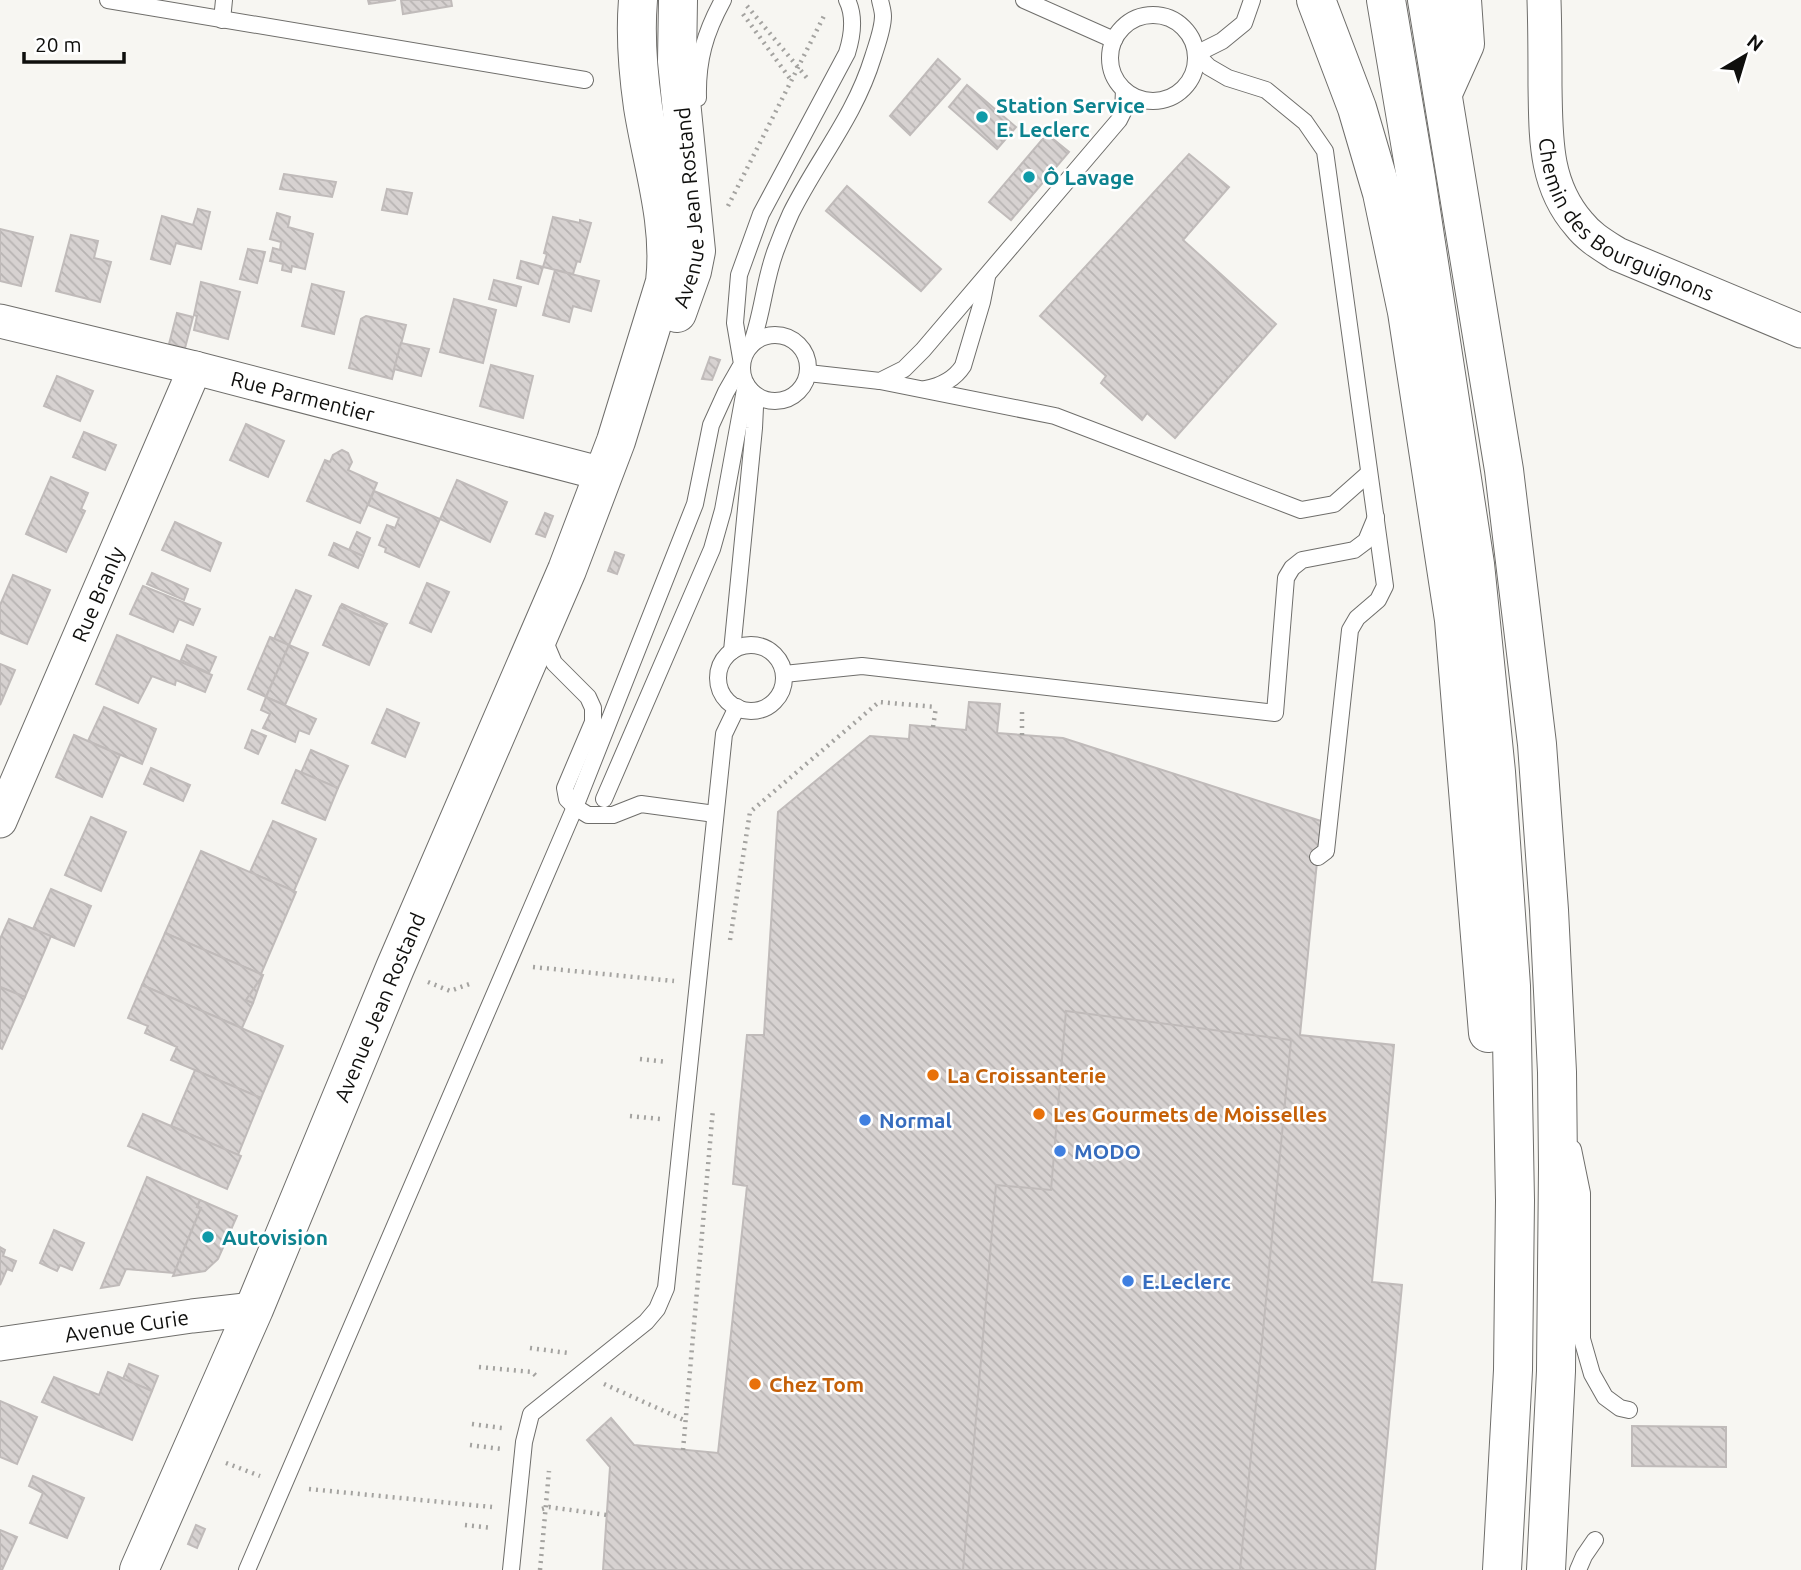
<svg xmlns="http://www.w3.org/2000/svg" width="1801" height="1570" font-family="Ubuntu,sans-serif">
  <defs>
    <pattern id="building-back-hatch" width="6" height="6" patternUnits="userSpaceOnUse" patternTransform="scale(1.75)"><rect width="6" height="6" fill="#d7d2d1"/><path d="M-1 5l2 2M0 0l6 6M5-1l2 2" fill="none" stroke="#b7b3b2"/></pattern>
  </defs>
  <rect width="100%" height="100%" fill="#f7f6f2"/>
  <g fill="url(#building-back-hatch)" stroke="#c0bbba" stroke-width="2">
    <path d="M368 0H396L369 4Z"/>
    <path d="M401 0H451L452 6 403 14Z"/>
    <path d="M938 59 960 79 910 135 890 116Z"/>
    <path d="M967 85 1016 127 997 149 949 107Z"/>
    <path d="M1047 134 1069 152 1011 220 989 202Z"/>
    <path d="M1189 154 1229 187 1183 240 1276 324 1175 438 1147 413 1142 420 1101 383 1106 376 1040 316Z"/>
    <path d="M284 174 336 182 332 197 280 189Z"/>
    <path d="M847 186 941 269 921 291 826 211Z"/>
    <path d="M387 189 412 193 407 214 382 210Z"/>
    <path d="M198 209 210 212 201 249 176 243 170 264 151 259 162 216 193 225Z"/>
    <path d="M277 213 290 217 288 227 313 234 305 269 292 266 291 272 282 270 283 264 270 261 273 248 280 250 281 242 270 239Z"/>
    <path d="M553 217 580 223V220L591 223 580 262 577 261 573 274 543 267 547 254 544 253Z"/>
    <path d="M0 229 33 237 21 286 0 281Z"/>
    <path d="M71 235 98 241 94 258 111 262 100 302 56 291Z"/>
    <path d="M248 249 265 252 257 283 240 279Z"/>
    <path d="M521 261 543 267 538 284 517 278Z"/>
    <path d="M555 270 599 281 591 311 573 306 569 322 543 315Z"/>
    <path d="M494 280 521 287 516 306 489 299Z"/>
    <path d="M201 282 240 292 228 339 194 330 197 316 194 315Z"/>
    <path d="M312 284 344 292 334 334 302 326Z"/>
    <path d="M454 299 496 310 483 363 440 352Z"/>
    <path d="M177 313 193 317 185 348 169 344Z"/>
    <path d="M366 316 406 325 392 379 349 368 361 319Z"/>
    <path d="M401 343 429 349 421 376 394 369Z"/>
    <path d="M710 357 720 360 712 380 702 379Z"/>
    <path d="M491 365 533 376 523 418 480 406Z"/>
    <path d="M57 376 93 391 80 421 44 406Z"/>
    <path d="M246 424 284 441 268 477 230 460Z"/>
    <path d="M84 432 116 445 105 470 73 457Z"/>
    <path d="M342 450 348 453 352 462 348 470 377 483 360 523 307 501 325 460 330 462 333 455Z"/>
    <path d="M51 477 88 493 81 509 85 511 66 552 26 534Z"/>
    <path d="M457 480 507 502 490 542 440 519Z"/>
    <path d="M374 491 440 519 419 567 385 552 386 548 379 545 387 525 395 528 399 518 368 505Z"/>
    <path d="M545 513 553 516 545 537 536 534Z"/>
    <path d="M175 522 221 543 210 571 162 550Z"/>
    <path d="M357 532 370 538 363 556 349 550Z"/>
    <path d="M334 543 363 556 358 568 329 555Z"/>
    <path d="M615 552 624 555 617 574 608 571Z"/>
    <path d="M152 573 188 589 184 600 147 584Z"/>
    <path d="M13 575 50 590 27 644 0 633V605Z"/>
    <path d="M427 583 449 592 431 632 410 623Z"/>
    <path d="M143 586 200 609 193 625 179 619 173 632 130 614Z"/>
    <path d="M296 590 311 596 289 645 274 639Z"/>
    <path d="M342 604 387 624 385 627 340 607Z"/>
    <path d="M340 607 385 627 369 665 323 645Z"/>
    <path d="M117 635 212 675 205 692 176 680 175 685 152 676 138 703 96 684Z"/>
    <path d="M270 637 289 645 266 697 248 689Z"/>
    <path d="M187 645 216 657 209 673 181 660Z"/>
    <path d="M289 645 308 653 285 705 266 697Z"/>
    <path d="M0 664 15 670 0 705Z"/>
    <path d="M266 697 316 719 309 734 299 730 295 742 263 728 270 714 261 710Z"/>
    <path d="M969 702 1000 704 997 733 1063 738 1321 821 1300 1035 1394 1045 1372 1282 1402 1285 1375 1570H603L610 1467 587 1440 611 1418 634 1445 718 1453 747 1186 733 1184 739 1117 747 1035H764L778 812 870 736 909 739 910 725 966 730Z"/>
    <path d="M104 707 156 729 142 764 88 741Z"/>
    <path d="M387 709 419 723 405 757 372 743Z"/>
    <path d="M252 730 266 736 258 754 245 748Z"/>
    <path d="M74 735 120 755 102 797 56 777Z"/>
    <path d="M311 750 348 766 338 788 301 773Z"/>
    <path d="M151 768 190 785 183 801 144 784Z"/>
    <path d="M296 770 338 788 325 820 282 803Z"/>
    <path d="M91 817 126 832 101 891 65 875Z"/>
    <path d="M273 821 316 839 294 891 250 872Z"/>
    <path d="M201 851 296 892 261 974 165 933Z"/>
    <path d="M51 889 91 906 74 946 33 929Z"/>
    <path d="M9 919 51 936 25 997 0 987V939Z"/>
    <path d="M165 933 263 975 246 1000 253 1003 242 1028 142 985Z"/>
    <path d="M263 975 253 1003 246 1000Z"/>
    <path d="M142 985 283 1046 261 1098 171 1060 177 1047 145 1033 148 1026 128 1018Z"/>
    <path d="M0 987 25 997 2 1049 0 1048Z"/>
    <path d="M1066 1011 1291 1040 1240 1570H963L996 1185 1051 1190Z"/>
    <path d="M195 1070 261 1098 238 1155 171 1126Z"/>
    <path d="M143 1114 241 1156 227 1189 128 1146Z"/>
    <path d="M147 1177 200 1200 197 1207 201 1208 174 1273 126 1269 119 1285 101 1288Z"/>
    <path d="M200 1200 237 1216 218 1259 205 1271 173 1276 201 1208 197 1207Z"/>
    <path d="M54 1230 84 1243 72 1270 60 1265 57 1271 40 1263Z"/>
    <path d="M0 1247 5 1250 3 1256 16 1261 12 1271 7 1269 0 1285Z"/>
    <path d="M129 1364 158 1376 152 1391 123 1379Z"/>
    <path d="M108 1372 152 1391 132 1440 42 1402 54 1377 99 1395Z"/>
    <path d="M0 1401 37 1417 17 1464 0 1457Z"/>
    <path d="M1632 1426 1726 1427V1467L1632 1466Z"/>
    <path d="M33 1476 84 1498 67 1538 30 1523 43 1493 29 1486Z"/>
    <path d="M196 1525 205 1529 197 1548 188 1544Z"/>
    <path d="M0 1530 17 1537 2 1570H0Z"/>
  </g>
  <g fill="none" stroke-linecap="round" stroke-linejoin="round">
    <g stroke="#6f6e6b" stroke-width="18">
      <g id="service">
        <path d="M108 0 585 80"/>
        <path d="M1024 0 1114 40"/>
        <path d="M1252 0 1244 23 1222 41 1196 54 1209 67 1228 78 1266 90 1305 122 1325 151 1385 586 1378 600 1357 618 1350 630 1326 851 1318 857"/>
        <circle cx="1153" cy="58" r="43"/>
        <path d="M222 20 224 0"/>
        <path d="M698 98C697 60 705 33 723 0"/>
        <circle cx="775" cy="368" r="33"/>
        <path d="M751 345C763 314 764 279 777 247 781 236 786 224 791 213 818 159 855 116 873 57 877 44 883 29 883 16 883 11 881 5 880 0"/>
        <path d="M808 373 880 381 904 369 923 350 1119 120 1123 112 1124 90"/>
        <path d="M880 381 1055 416 1301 510 1334 504 1369 473"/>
        <path d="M925 389C941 386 954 380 963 366L982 302 987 277"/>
        <path d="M543 637 554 663 588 697 593 708V722L565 788 567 799 575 807 588 815H613L641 804 715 814"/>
        <circle cx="751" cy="678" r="33"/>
        <path d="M732 651 754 428 755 407 752 392"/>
        <path d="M784 674 862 666 1275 713 1286 578 1292 568 1302 560 1354 550 1366 541 1376 517"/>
        <path d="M604 799 712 549 723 510 746 384"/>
        <path d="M1573 1149 1582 1193V1339L1592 1374 1605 1397 1620 1408 1629 1410"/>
        <path d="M247 1570 575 807 695 504 711 425 726 392 742 364 735 323 739 275 761 214 847 53C852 37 855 16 847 0"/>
        <path d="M511 1570 524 1442 531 1414 646 1322 657 1309 666 1288 724 734 737 707"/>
        <path d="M1578 1570 1584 1556 1595 1540"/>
      </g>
    </g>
    <g stroke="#6f6e6b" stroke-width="35">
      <g id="minor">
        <path id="s1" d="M1544 0C1545 29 1545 57 1545 86 1546 136 1544 184 1579 224 1589 237 1603 245 1617 254L1801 331"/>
        <path id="s2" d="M0 321 195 368 603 474"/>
        <path id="s3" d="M0 821 195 368"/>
        <path id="s4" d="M0 1344 192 1316 254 1309"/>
      </g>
    </g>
    <g stroke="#6f6e6b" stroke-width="40">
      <g id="tertiary">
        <path id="s5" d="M677 313 692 271 696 251 677 61 678 0"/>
        <path id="s6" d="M139 1570 254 1309 395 968 567 570 616 441 665 282C672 223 652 164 643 107 638 72 635 35 638 0"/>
      </g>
    </g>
    <g stroke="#6f6e6b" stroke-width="40">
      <g id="trunk">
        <path d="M1316 0 1357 108 1382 193 1407 312 1454 620 1488 1033"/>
        <path d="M1386 0 1416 178 1475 564 1496 772 1511 986 1515 1200 1513 1370 1502 1570"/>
        <path d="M1427 0 1504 470 1537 744 1549 910 1557 1072 1558 1167 1556 1371 1546 1570"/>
        <path d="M1443 93 1465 44 1462 0"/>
      </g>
    </g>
    <g stroke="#a4a3a0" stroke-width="4.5" stroke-dasharray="2 5" stroke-linecap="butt">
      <path d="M747 6 807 78"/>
      <path d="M743 14 791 80"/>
      <path d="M728 206 825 14"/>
      <path d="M933 727 936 707"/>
      <path d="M1022 735V710"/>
      <path d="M730 940 750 812 879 702 936 707"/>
      <path d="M533 967 674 981"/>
      <path d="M428 982 450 991 472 983"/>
      <path d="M640 1059 667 1062"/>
      <path d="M630 1116 660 1119"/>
      <path d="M530 1348 568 1353"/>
      <path d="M479 1367 532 1372 538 1378"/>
      <path d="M604 1384 686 1421"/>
      <path d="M472 1424 502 1428"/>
      <path d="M470 1445 501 1449"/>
      <path d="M683 1450 713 1109"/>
      <path d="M226 1463 260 1476"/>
      <path d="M309 1489 492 1507"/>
      <path d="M542 1509 549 1507 607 1515"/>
      <path d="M465 1525 492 1528"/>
      <path d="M540 1570 549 1471"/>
    </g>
    <use href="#service" stroke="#fff" stroke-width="16"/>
    <use href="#minor" stroke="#fff" stroke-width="33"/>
    <use href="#tertiary" stroke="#fff" stroke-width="38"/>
    <use href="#trunk" stroke="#fff" stroke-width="38"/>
  </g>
  <g fill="#0f9aa8" stroke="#fff" stroke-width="2.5">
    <circle cx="982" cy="117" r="7"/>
    <circle cx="1029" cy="177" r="7"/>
    <circle cx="208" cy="1237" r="7"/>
  </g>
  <g fill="#e8710a" stroke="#fff" stroke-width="2.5">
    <circle cx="933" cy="1075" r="7"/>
    <circle cx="1039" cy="1114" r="7"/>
    <circle cx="755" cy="1384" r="7"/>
  </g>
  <g fill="#3f7fe0" stroke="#fff" stroke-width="2.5">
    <circle cx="865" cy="1120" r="7"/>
    <circle cx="1060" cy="1151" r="7"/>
    <circle cx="1128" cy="1281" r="7"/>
  </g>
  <g text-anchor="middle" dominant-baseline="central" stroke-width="5" stroke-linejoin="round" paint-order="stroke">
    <g font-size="21" font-weight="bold" fill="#0d838f" stroke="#fff" text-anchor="start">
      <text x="996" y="105">Station Service<tspan x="996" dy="24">E. Leclerc</tspan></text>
      <text x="1043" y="177">Ô Lavage</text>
      <text x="222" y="1237">Autovision</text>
    </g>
    <g font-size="21" fill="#0f0f0d" stroke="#fff">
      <text stroke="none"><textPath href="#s5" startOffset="108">Avenue Jean Rostand</textPath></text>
      <text stroke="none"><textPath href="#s1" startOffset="261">Chemin des Bourguignons</textPath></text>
      <text stroke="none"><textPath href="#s2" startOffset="312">Rue Parmentier</textPath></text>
      <text stroke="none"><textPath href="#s3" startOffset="247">Rue Branly</textPath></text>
      <text stroke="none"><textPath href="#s6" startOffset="612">Avenue Jean Rostand</textPath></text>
      <text stroke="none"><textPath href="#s4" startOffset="128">Avenue Curie</textPath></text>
    </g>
    <g font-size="21" font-weight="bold" fill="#c56008" stroke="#fff" text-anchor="start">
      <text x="947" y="1075">La Croissanterie</text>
      <text x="1053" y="1114">Les Gourmets de Moisselles</text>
      <text x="769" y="1384">Chez Tom</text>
    </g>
    <g font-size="21" font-weight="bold" fill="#366cbe" stroke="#fff" text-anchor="start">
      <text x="879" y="1120">Normal</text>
      <text x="1074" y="1151">MODO</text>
      <text x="1142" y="1281">E.Leclerc</text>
    </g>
  </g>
  <g transform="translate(1745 56) rotate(38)" stroke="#ffffff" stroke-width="5" paint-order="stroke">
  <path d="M0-5L12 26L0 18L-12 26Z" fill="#0f0f0d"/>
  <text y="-10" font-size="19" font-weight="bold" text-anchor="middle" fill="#0f0f0d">N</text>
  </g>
  <path d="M24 52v10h100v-10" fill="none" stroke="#0f0f0d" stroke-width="3.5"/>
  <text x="35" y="52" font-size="21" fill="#0f0f0d" stroke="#ffffff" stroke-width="5" paint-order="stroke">20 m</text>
</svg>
